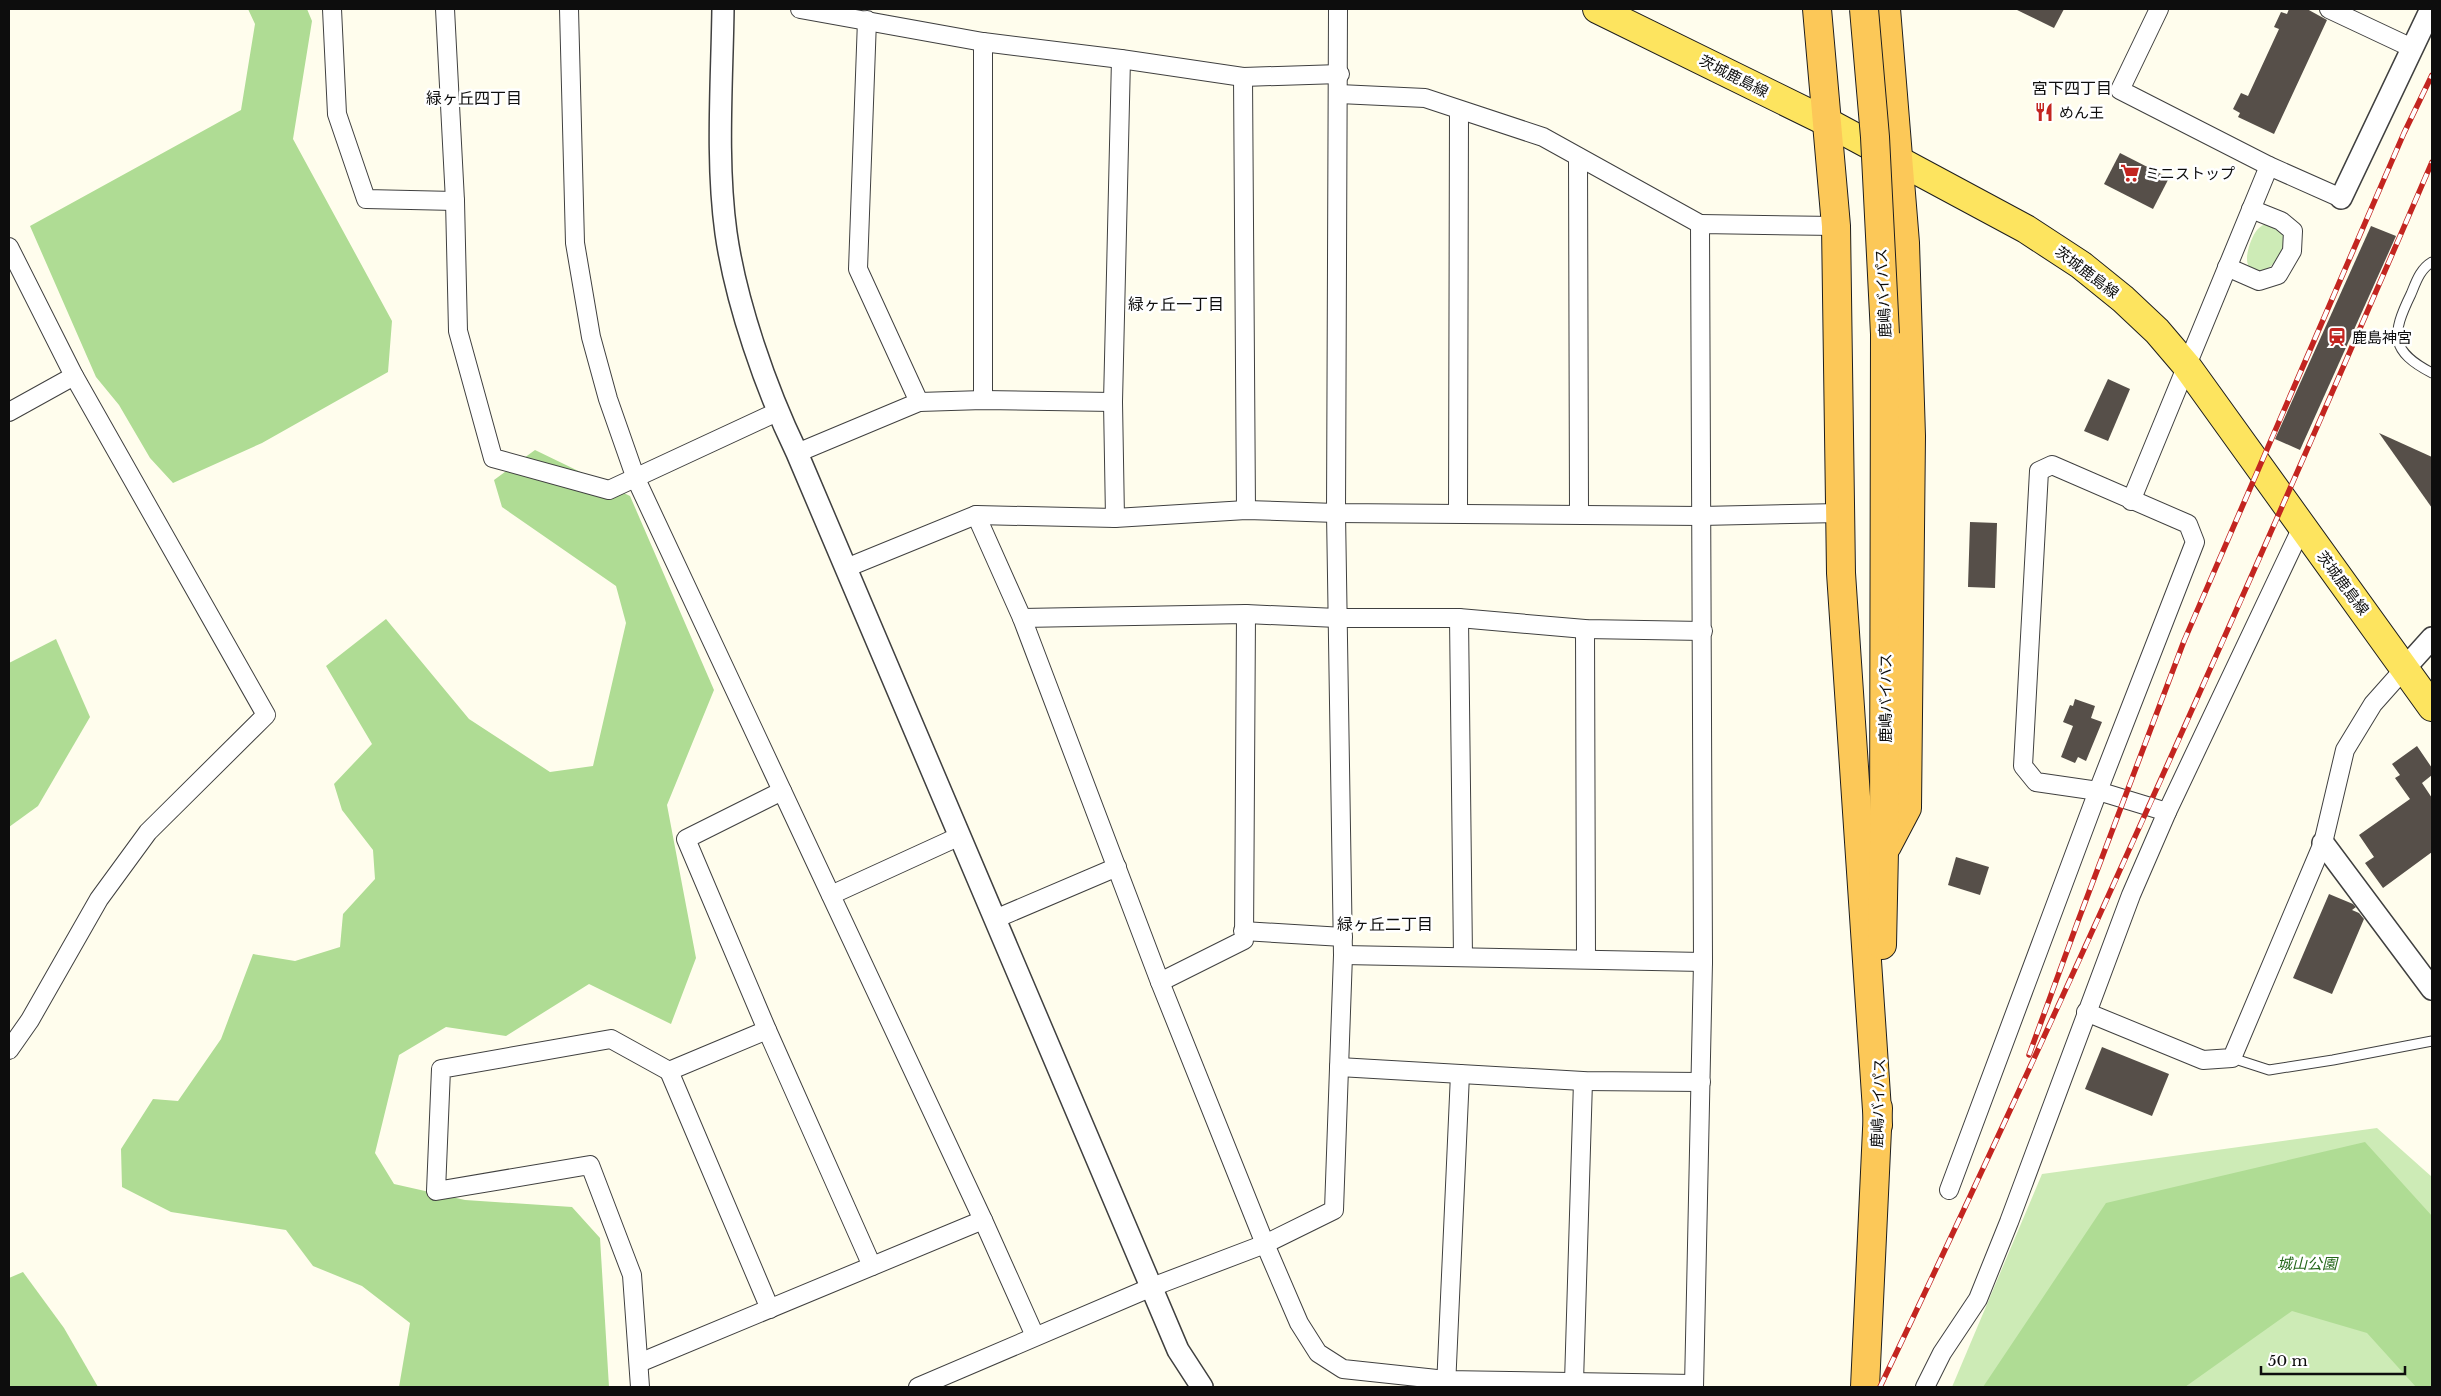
<svg xmlns="http://www.w3.org/2000/svg" width="2441" height="1396" font-family="'Libre Baskerville','Noto Sans JP',serif">
  <rect width="100%" height="100%" fill="#fffded"/>
  <g fill="#cdebb6">
    <path d="M2270 223 2284 232C2287 276 2232 289 2251 241 2255 231 2259 225 2270 223Z"/>
    <path d="M2377 1128 2432 1177V1387H1952L2042 1174Z"/>
  </g>
  <g fill="#afdc94">
    <path d="M248 9H307L312 21 293 139 392 321 388 372 262 443 173 483 150 458 119 405 96 377 30 226 241 110 255 24Z"/>
    <path d="M535 450 630 496 714 690 667 805 696 958 671 1024 589 984 506 1036 446 1027 399 1055 375 1153 394 1184 465 1200 572 1207 600 1238 609 1387H399L410 1323 362 1286 313 1266 286 1230 171 1212 122 1187 121 1149 153 1099 178 1101 221 1039 253 954 295 961 340 947 343 914 375 879 373 850 342 810 334 784 372 744 326 666 386 619 469 719 550 772 593 766 626 623 616 586 502 507 494 480Z"/>
    <path d="M56 639 90 717 38 806 9 827V663Z"/>
    <path d="M2365 1142 2432 1216V1387H2416L2367 1333 2292 1311 2185 1387H1983L2106 1203Z"/>
    <path d="M23 1272 64 1328 98 1387H9V1278Z"/>
  </g>
  <g fill="#564f49">
    <path d="M2015 9H2064L2054 28Z"/>
    <path d="M2289 9H2307L2327 20 2274 134 2238 117 2240 113 2233 109 2241 93 2248 96 2279 29 2274 27 2281 12 2287 14Z"/>
    <path d="M2120 153 2169 178 2153 209 2104 184Z"/>
    <path d="M2371 226 2396 236 2300 450 2275 439Z"/>
    <path d="M2108 379 2130 389 2108 441 2084 431Z"/>
    <path d="M2379 433 2432 457V508Z"/>
    <path d="M1970 522 1997 523 1995 588 1968 587Z"/>
    <path d="M2075 699 2095 706 2091 718 2102 722 2086 761 2078 757 2075 763 2061 757 2073 726 2063 722 2070 705 2073 706Z"/>
    <path d="M2417 746 2432 768V775L2422 783 2432 798V852L2383 888 2365 863 2374 857 2359 835 2410 799 2395 778 2400 775 2392 764Z"/>
    <path d="M1956 857 1989 867 1980 895 1948 885Z"/>
    <path d="M2329 894 2353 904 2356 907 2352 910 2359 913 2364 919 2332 994 2293 978Z"/>
    <path d="M2102 1047 2169 1074 2152 1116 2085 1089Z"/>
  </g>
  <g fill="none" stroke-linecap="round" stroke-linejoin="round">
    <g stroke="#404040" stroke-width="11">
      <g id="service">
        <path d="M2432 262C2420 269 2416 282 2411 294 2391 335 2390 351 2432 373"/>
        <path d="M2232 1058 2269 1070 2333 1060 2432 1041"/>
      </g>
    </g>
    <g stroke="#404040" stroke-width="20">
      <g id="minor">
        <path d="M332 9 337 114 366 199 455 201"/>
        <path d="M445 9 455 201 458 331 493 458 609 490 777 412"/>
        <path d="M569 9 575 243 591 337 608 399 636 479 983 1220 1035 1336"/>
        <path d="M800 9 983 42 1121 59 1243 77 1340 74"/>
        <path d="M2159 9 2120 90 2269 166 2341 198"/>
        <path d="M2329 9 2412 48"/>
        <path d="M867 20 858 269 919 402"/>
        <path d="M1243 77 1246 510"/>
        <path d="M1339 94 1425 98 1543 137 1700 224"/>
        <path d="M1578 157 1579 514"/>
        <path d="M9 247 74 376 266 715 148 832 99 899 30 1020 9 1050"/>
        <path d="M2227 267 2259 281 2278 275 2292 251 2293 231 2281 221 2251 209"/>
        <path d="M983 400V42"/>
        <path d="M9 412 74 376"/>
        <path d="M797 453 919 402 983 400 1113 402"/>
        <path d="M2131 501 2269 166"/>
        <path d="M1458 513 1459 110"/>
        <path d="M976 515 1022 618 1160 982 1265 1244 1299 1323 1318 1353 1343 1369 1446 1380 1694 1384"/>
        <path d="M1115 518 1113 402 1121 59"/>
        <path d="M846 568 976 515 1115 518 1246 510 1336 513 1701 516 1840 513"/>
        <path d="M1022 618 1246 614 1337 618H1459L1585 629 1703 631"/>
        <path d="M1459 618 1463 957"/>
        <path d="M1585 629 1586 959"/>
        <path d="M782 791 686 839 767 1030 872 1266"/>
        <path d="M831 895 960 836"/>
        <path d="M995 919 1117 867"/>
        <path d="M1243 931 1343 937"/>
        <path d="M1343 955 1703 962"/>
        <path d="M1160 982 1244 940 1246 614"/>
        <path d="M2086 1012 2203 1060 2232 1058 2323 843 2345 750 2373 704 2405 668"/>
        <path d="M1339 1067 1583 1081 1701 1082"/>
        <path d="M669 1071 770 1309"/>
        <path d="M1949 1190 2098 791 2195 542 2188 524 2052 465 2039 471 2023 766 2036 782 2098 791 2167 812"/>
        <path d="M639 1363 983 1220"/>
        <path d="M1574 1382 1583 1081"/>
        <path d="M640 1387 632 1275 590 1165 436 1191 441 1069 611 1039 669 1071 767 1030"/>
        <path d="M918 1387 1152 1287 1265 1244 1334 1210 1343 955 1336 513 1338 9"/>
        <path d="M1446 1387 1460 1074"/>
        <path d="M1694 1387 1703 962 1700 224 1836 226"/>
        <path d="M1925 1387 1942 1353 1978 1299 2009 1222 2131 895 2167 812 2302 527"/>
      </g>
    </g>
    <g stroke="#404040" stroke-width="24">
      <g id="tertiary">
        <path d="M723 9C722 82 716 160 726 233 736 303 766 389 797 453L1178 1350 1202 1387"/>
        <path d="M2341 198 2431 9"/>
        <path d="M2405 668 2432 638"/>
        <path d="M2323 843 2432 989"/>
      </g>
    </g>
    <g stroke="#1e1e1e" stroke-width="30">
      <path id="primary" d="M1597 9 1827 122 2026 229 2081 265 2123 299 2157 331 2186 365 2432 707"/>
    </g>
    <g stroke="#1e1e1e" stroke-width="30">
      <g id="trunk">
        <path d="M1817 9 1836 226 1841 573 1878 1125"/>
        <path d="M1886 9 1905 243 1911 436 1907 808 1887 846"/>
        <path d="M1882 945 1884 851 1885 334"/>
        <path d="M1865 1387 1878 1108"/>
      </g>
    </g>
    <use href="#service" stroke="#fff" stroke-width="9"/>
    <use href="#minor" stroke="#fff" stroke-width="18"/>
    <use href="#tertiary" stroke="#fff" stroke-width="21"/>
    <use href="#primary" stroke="#fde45f" stroke-width="28"/>
    <use href="#trunk" stroke="#fcc858" stroke-width="28"/>
    <g stroke="#c32520" stroke-width="5.5">
      <g id="rail">
        <path d="M2029 1055 2078 921 2184 641 2404 133 2432 75"/>
        <path d="M1880 1387C2073 983 2255 573 2432 162"/>
      </g>
    </g>
    <use href="#rail" stroke="#fff" stroke-width="4" stroke-dasharray="11" stroke-linecap="butt"/>
    <g stroke="#1e1e1e" stroke-width="30" stroke-linecap="butt">
      <path id="trunk-bridge" d="M1864 9 1875 137 1885 334"/>
    </g>
    <use href="#trunk-bridge" stroke="#fcc858" stroke-width="28"/>
  </g>
  <defs>
    <g id="restaurant-bare" transform="scale(1.5)"><path d="M-5-6h1v4h1v-4h1v4h1v-4h1v5L-1.5 .5V6h-2V.5L-5-1ZM5-6V6H3V1.5H1.5Q1.5-4 5-6Z" fill="#c32520" stroke="#fff" stroke-width="2.5" paint-order="stroke"/></g>
    <g id="supermarket-bare" transform="scale(1.5)"><path d="M-6-5.5h2.5l.6 2H6L4.5 2H-2.5L-4.4-4H-6ZM-1.5 3.2a1.3 1.3 0 1 0 .1 0ZM3 3.2a1.3 1.3 0 1 0 .1 0Z" fill="#c32520" stroke="#fff" stroke-width="2.5" paint-order="stroke"/></g>
    <g id="station-bare" transform="scale(1.5)"><path d="M-3-6H3Q5-6 5-4V2Q5 4 3 4L4.5 6H3L1.5 4h-3L-3 6H-4.5L-3 4Q-5 4-5 2V-4Q-5-6-3-6ZM-3.5-4v3h7v-3ZM-3.5 1v1.5H-2V1ZM2 1v1.5H3.5V1Z" fill="#c32520" stroke="#fff" stroke-width="2.5" paint-order="stroke"/></g>
  </defs>
  <g fill-rule="evenodd">
    <use href="#restaurant-bare" x="2044" y="112"/>
    <use href="#supermarket-bare" x="2130" y="173"/>
    <use href="#station-bare" x="2337" y="337"/>
  </g>
  <g text-anchor="middle" dominant-baseline="central" stroke-width="5" stroke-linejoin="round" paint-order="stroke">
    <g font-size="15" fill="#0d0d0d" stroke="#fff">
      <text transform="translate(1734 76) rotate(27)">茨城鹿島線</text>
      <text transform="translate(2087 272) rotate(37)">茨城鹿島線</text>
      <text transform="translate(1883 293) rotate(-93)">鹿嶋バイパス</text>
      <text transform="translate(2343 583) rotate(53)">茨城鹿島線</text>
      <text transform="translate(1885 698) rotate(-90)">鹿嶋バイパス</text>
      <text transform="translate(1878 1103) rotate(-88)">鹿嶋バイパス</text>
    </g>
    <g font-size="15" fill="#0d0d0d" stroke="#fff" text-anchor="start">
      <text x="2059" y="112">めん王</text>
      <text x="2145" y="173">ミニストップ</text>
      <text x="2352" y="337">鹿島神宮</text>
    </g>
    <g font-size="15" font-style="italic" fill="#25671b" stroke="#fff">
      <text x="2307" y="1263">城山公園</text>
    </g>
    <g font-size="16" fill="#0d0d0d" stroke="#fff">
      <text x="2072" y="88">宮下四丁目</text>
      <text x="474" y="98">緑ヶ丘四丁目</text>
      <text x="1176" y="304">緑ヶ丘一丁目</text>
      <text x="1385" y="924">緑ヶ丘二丁目</text>
    </g>
  </g>
  <rect width="2441" height="1396" fill="none" stroke="#0d0d0d" stroke-width="20"/>
  <path d="M2261 1366v8h144v-8" fill="none" stroke="#0d0d0d" stroke-width="2.5"/>
  <text x="2268" y="1366" font-size="15" fill="#0d0d0d" stroke="#ffffff" stroke-width="4" paint-order="stroke">50 m</text>
</svg>
